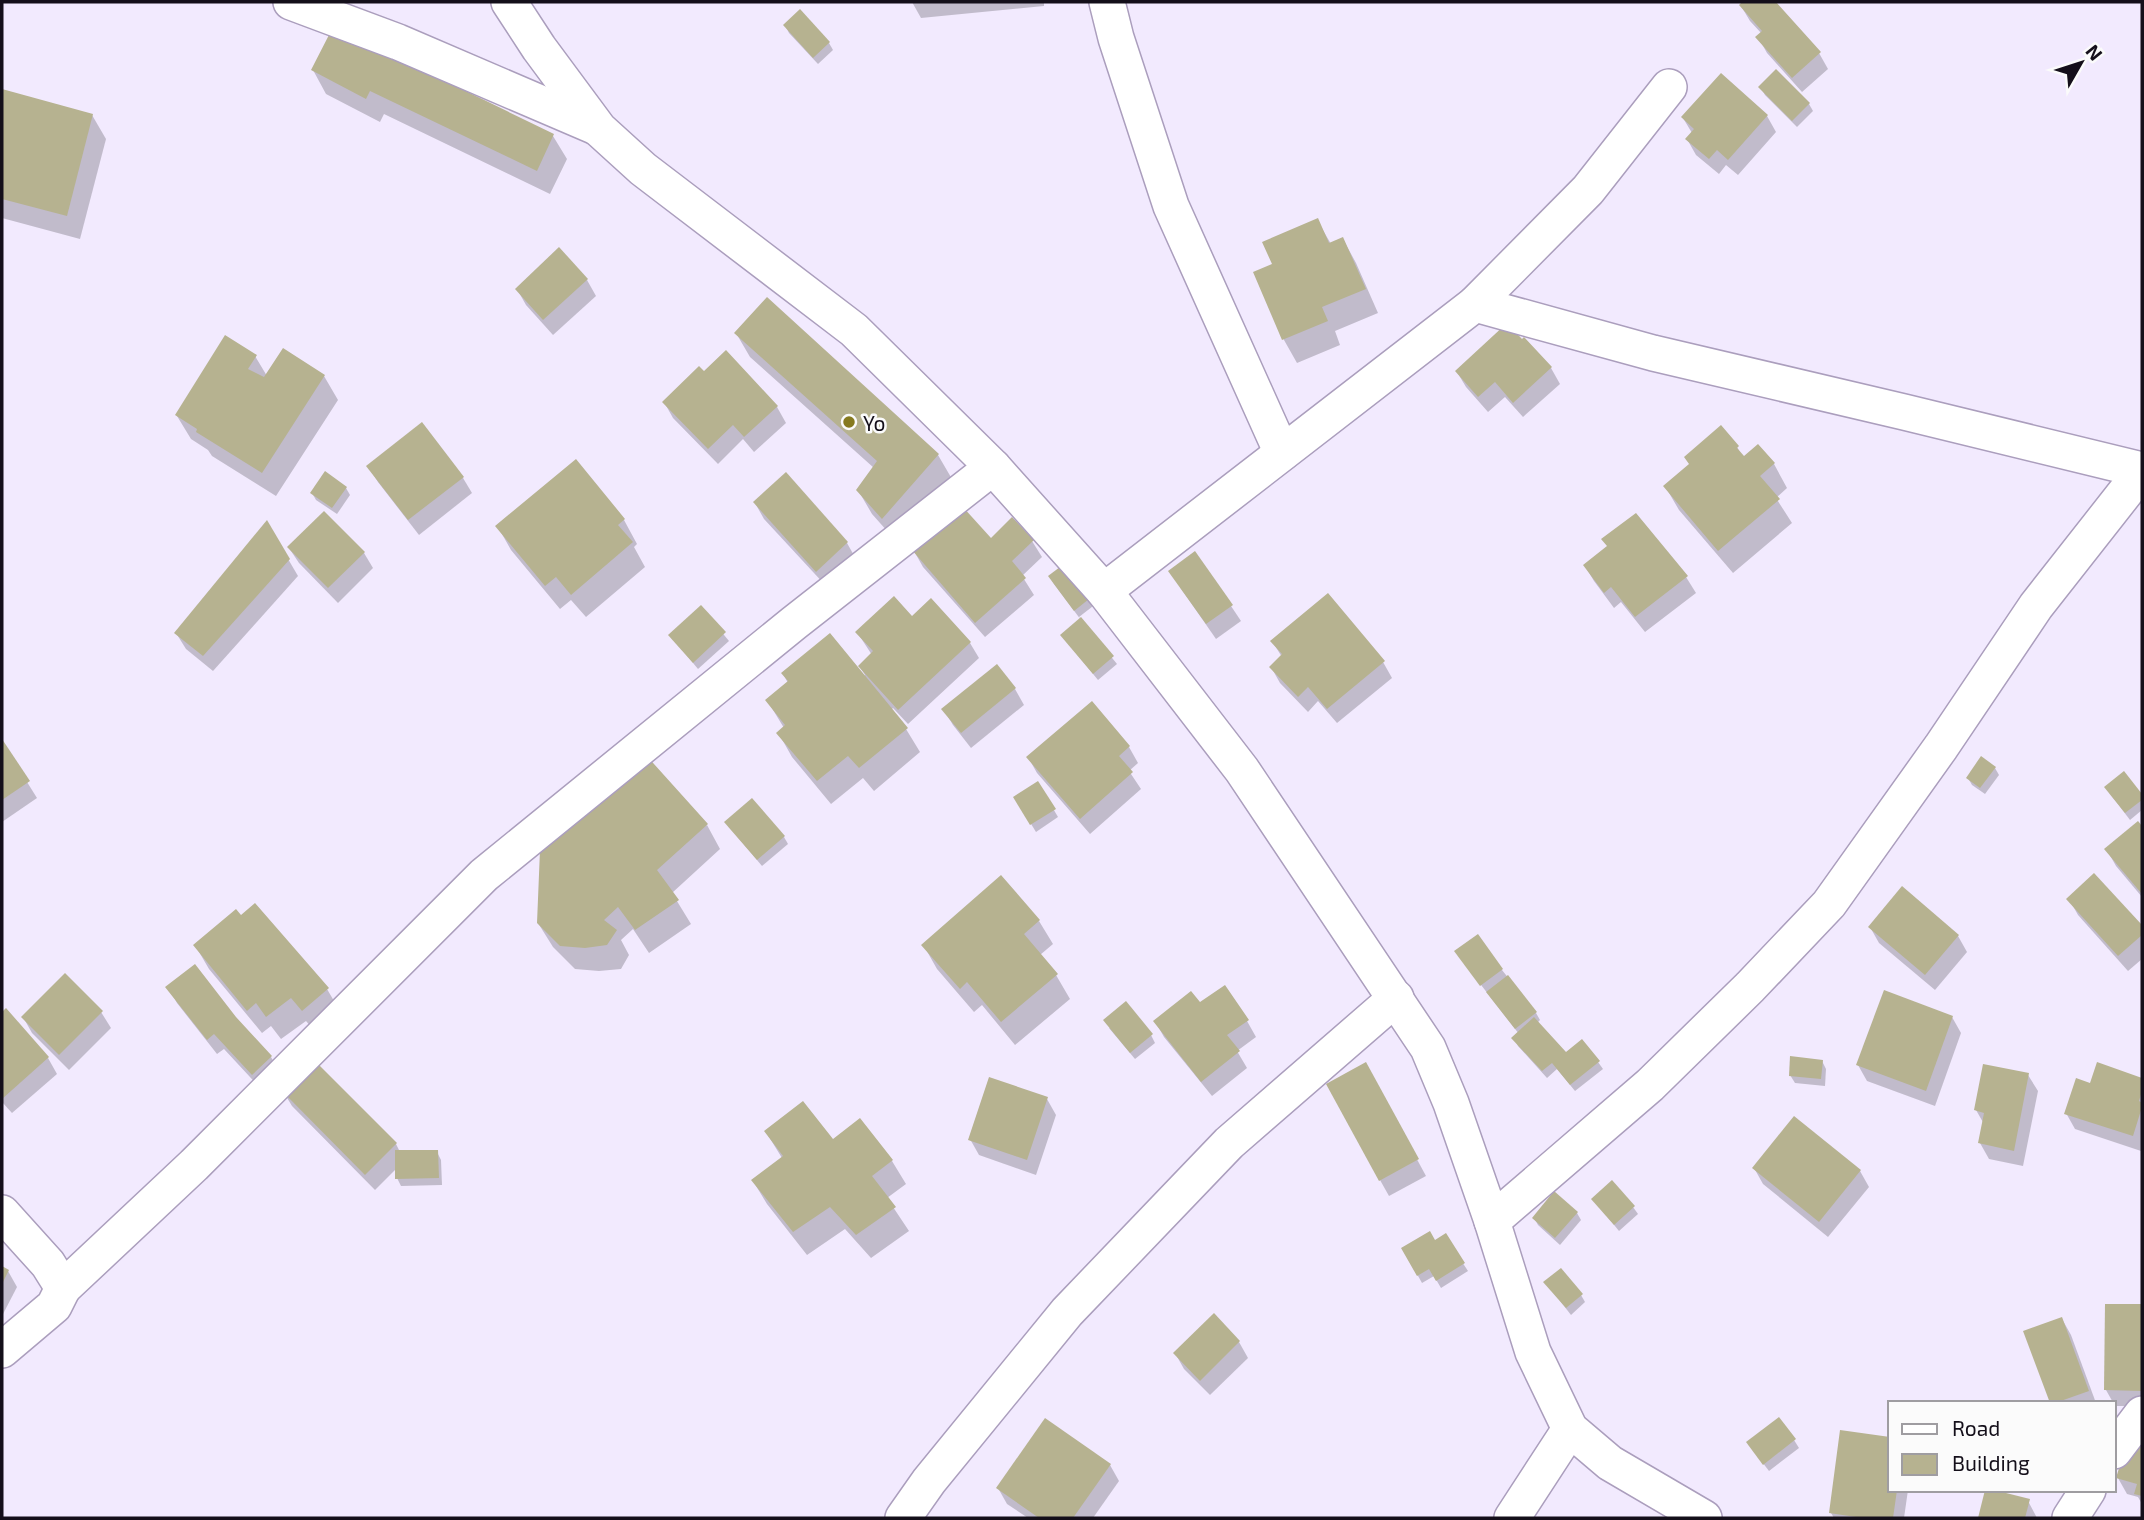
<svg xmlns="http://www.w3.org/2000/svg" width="2144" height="1520" font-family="'Exo 2',sans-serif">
  <rect width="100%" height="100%" fill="#f2eafe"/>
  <g fill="#0003">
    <path d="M912 2H1044V6L921 18Z"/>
    <path d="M1745 2H1773L1819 53 1828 69 1802 92 1767 53 1758 37 1762 34 1750 21 1741 6Z"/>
    <path d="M785 25 829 43 833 50 818 64 789 33Z"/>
    <path d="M373 54 553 136 567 159 550 194 384 114 380 122 326 94 313 70Z"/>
    <path d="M1761 88 1809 104 1813 111 1797 127 1765 95Z"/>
    <path d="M2 91 92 115 106 139 80 239 2 218Z"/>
    <path d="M1767 116 1776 132 1738 175 1726 165 1719 174 1696 155 1687 139 1692 133 1683 118Z"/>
    <path d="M1317 220 1331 244 1343 239 1356 263 1378 313 1335 331 1340 345 1297 363 1284 340 1255 273 1274 265Z"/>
    <path d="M587 280 596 296 553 335 526 305 517 289Z"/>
    <path d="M736 333 938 455 952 479 896 541 872 514 858 490 874 468 750 357Z"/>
    <path d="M1524 339 1551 368 1560 384 1523 417 1505 397 1488 412 1466 387 1457 372Z"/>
    <path d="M255 356 267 376H324L338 400 276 496 212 456 208 450 191 439 177 416Z"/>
    <path d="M664 402 777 407 786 423 754 452 743 439 718 464 673 418Z"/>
    <path d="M1737 447 1744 459 1758 447 1774 464 1787 488 1776 498 1792 523 1733 573 1679 510 1665 486Z"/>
    <path d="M575 462 624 520 637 544 634 547 645 567 586 617 571 600 560 609 511 550 498 527Z"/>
    <path d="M368 466 463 478 472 493 419 535 378 482Z"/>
    <path d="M346 488 350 495 337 514 316 500 312 493Z"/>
    <path d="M755 503 847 543 856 559 826 586 764 519Z"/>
    <path d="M1635 515 1686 577 1696 593 1645 632 1621 602 1614 608 1594 581 1585 566 1608 548Z"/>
    <path d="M267 523 298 576 213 671 186 649 176 633Z"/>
    <path d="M991 540 1032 541 1042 557 1022 576 1034 595 985 637 923 567 914 551Z"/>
    <path d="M289 548 364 553 373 568 338 603 299 563Z"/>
    <path d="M1050 577 1097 603 1079 617 1117 664 1098 680 1062 636 1081 620 1054 584Z"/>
    <path d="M1180 587 1231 606 1241 621 1216 639Z"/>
    <path d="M701 607 729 641 698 669 670 635Z"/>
    <path d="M912 618 970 643 979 658 908 724 893 708 891 710 906 729 920 752 874 791 863 778 831 804 792 757 779 734 784 728 767 700 788 683 783 674 864 677 865 675 860 667 872 655 857 632Z"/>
    <path d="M1272 641 1383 662 1392 678 1337 723 1318 701 1308 712 1280 683 1271 667 1282 657Z"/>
    <path d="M997 667 1015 689 1024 705 971 748 953 725 944 710Z"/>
    <path d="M1092 704 1129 747 1138 763 1129 771 1141 789 1090 834 1037 773 1028 757Z"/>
    <path d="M2 742 37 798 2 822Z"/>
    <path d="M1995 768 1999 775 1985 794 1972 785 1968 778Z"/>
    <path d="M2124 774 2142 797V810L2130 820 2111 795Z"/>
    <path d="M1038 783 1058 817 1036 832 1015 798Z"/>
    <path d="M2138 824 2142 829V897L2116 866 2107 850Z"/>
    <path d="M707 825 720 849 672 893 691 924 649 953 633 929 621 940 629 955 621 969 599 971 575 969 553 947 538 923Z"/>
    <path d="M731 829 784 837 788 844 762 866Z"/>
    <path d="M2094 875 2142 928V959L2128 971 2078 915 2069 899Z"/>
    <path d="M1039 921 1053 944 1040 955 1056 975 1070 999 1015 1045 982 1005 974 1012 937 969 924 946Z"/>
    <path d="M1870 927 1958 936 1967 952 1935 990 1879 943Z"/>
    <path d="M195 945 327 989 341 1013 317 1034 306 1021 281 1039 271 1026 262 1033 209 969Z"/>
    <path d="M1461 959 1502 970 1536 1013 1540 1020 1537 1023 1566 1054 1598 1062 1603 1069 1575 1091 1557 1069 1547 1078 1518 1046 1514 1038 1519 1034Z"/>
    <path d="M168 987 271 1057 280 1073 262 1090 224 1049 217 1054 177 1003Z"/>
    <path d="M1200 1004 1247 1021 1256 1037 1237 1051 1247 1068 1212 1096 1164 1037 1155 1021Z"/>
    <path d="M6 1011 48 1058 57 1074 12 1113 2 1102V1014Z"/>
    <path d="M101 1012 111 1028 69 1070 32 1033 23 1017Z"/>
    <path d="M1952 1017 1961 1033 1935 1106 1867 1081 1858 1065Z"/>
    <path d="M1109 1028 1151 1035 1155 1043 1135 1059Z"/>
    <path d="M1822 1061 1826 1069 1825 1086 1795 1083 1790 1075Z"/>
    <path d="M2099 1065 2142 1080 2141 1151 2075 1129 2066 1113 2092 1085Z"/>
    <path d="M2028 1075 2038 1091 2023 1166 1989 1159 1980 1143 1984 1124 1976 1110Z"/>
    <path d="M1374 1080 1426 1176 1389 1196 1380 1180Z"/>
    <path d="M283 1091 396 1144 400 1152H437L441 1160 442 1185 401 1186 397 1178V1168L375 1190 292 1106Z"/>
    <path d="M1047 1099 1056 1115 1036 1175 979 1155 970 1139Z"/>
    <path d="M766 1132 832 1141 892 1161 906 1184 887 1198 909 1231 871 1258 845 1229 807 1255 767 1204 753 1181 782 1158Z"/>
    <path d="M1754 1168 1860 1171 1869 1187 1828 1237 1763 1184Z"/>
    <path d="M1593 1199 1633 1207 1638 1214 1619 1231Z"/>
    <path d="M1577 1213 1581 1220 1560 1245 1538 1225 1534 1218Z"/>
    <path d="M1445 1236 1468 1271 1441 1288 1434 1276 1422 1283 1403 1249 1434 1242Z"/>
    <path d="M2 1268 8 1271 17 1287 2 1316Z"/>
    <path d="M1546 1283 1581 1295 1585 1302 1571 1315Z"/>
    <path d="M2107 1306H2142V1406H2115L2106 1390Z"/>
    <path d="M1214 1316 1239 1342 1248 1358 1210 1395 1184 1369 1175 1353Z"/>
    <path d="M2062 1319 2071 1335 2096 1403H2051Z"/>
    <path d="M1842 1432 1890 1439V1490H1908L1904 1518H1834L1831 1513Z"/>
    <path d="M1794 1440 1799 1448 1769 1471 1753 1450Z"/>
    <path d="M2129 1441 2142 1445V1504L2138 1497 2127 1494 2118 1478Z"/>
    <path d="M1110 1465 1119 1481 1093 1518H1028L1007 1504 998 1488Z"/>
    <path d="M1987 1490 2028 1501 2037 1518H1980Z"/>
  </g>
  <g fill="#b6b290">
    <path d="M1742 2H1776L1821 52 1792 78 1755 37 1762 31 1739 5Z"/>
    <path d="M800 9 830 42 813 58 783 25Z"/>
    <path d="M331 31 372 52 375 47 554 134 537 171 370 91 366 99 311 70Z"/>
    <path d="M1776 69 1810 103 1792 121 1758 87Z"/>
    <path d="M1721 73 1768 115 1728 160 1717 150 1709 159 1685 139 1694 129 1681 117Z"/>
    <path d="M2 89 93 114 67 216 2 199Z"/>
    <path d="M1318 218 1329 243 1343 237 1366 289 1322 307 1328 321 1282 340 1253 272 1272 264 1262 242Z"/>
    <path d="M559 247 588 279 543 320 515 289Z"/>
    <path d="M767 297 939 454 882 519 856 490 877 461 734 333Z"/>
    <path d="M1507 323 1522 339 1524 337 1552 367 1513 403 1495 382 1478 397 1455 371Z"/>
    <path d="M225 335 257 355 248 369 264 377 283 348 325 375 262 473 196 432 197 429 175 415Z"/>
    <path d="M726 350 778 406 744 437 733 425 708 449 662 402 699 366 704 371Z"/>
    <path d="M422 422 464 477 408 520 366 466Z"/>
    <path d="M1721 425 1739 446 1737 448 1744 456 1758 444 1775 463 1760 476 1780 499 1718 551 1663 486 1689 464 1684 457Z"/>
    <path d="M576 459 625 519 618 525 633 542 571 595 556 577 545 586 495 526Z"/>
    <path d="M325 471 347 487 332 508 310 493Z"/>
    <path d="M786 472 848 542 816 572 753 502Z"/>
    <path d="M962 506 991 538 1012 517 1034 540 1012 561 1026 578 975 623 912 550Z"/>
    <path d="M324 511 365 552 328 588 287 547Z"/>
    <path d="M1636 513 1688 576 1635 617 1611 587 1604 593 1583 565 1607 546 1601 539Z"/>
    <path d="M267 520 290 559 203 656 174 633Z"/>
    <path d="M1195 551 1233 605 1206 624 1168 571Z"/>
    <path d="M1068 561 1094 595 1074 611 1048 576Z"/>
    <path d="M1328 593 1385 661 1327 709 1308 687 1298 697 1269 667 1282 654 1270 641Z"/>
    <path d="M894 596 912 616 931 598 971 642 898 710 858 666 873 651 855 632Z"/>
    <path d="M701 605 726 632 693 663 668 635Z"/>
    <path d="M1081 617 1114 656 1093 674 1060 635Z"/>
    <path d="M830 633 908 728 859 768 848 756 817 781 776 733 785 725 765 700 788 681 781 673Z"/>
    <path d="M997 664 1016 688 961 733 941 709Z"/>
    <path d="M1092 701 1130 746 1119 756 1133 772 1080 819 1026 757Z"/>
    <path d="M2 739 30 781 2 800Z"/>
    <path d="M645 754 708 824 657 870 679 900 635 930 618 907 604 920 617 930 607 945 585 948 560 946 537 923 540 850Z"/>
    <path d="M1981 756 1996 767 1980 788 1966 778Z"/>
    <path d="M2124 771 2142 794V800L2125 813 2104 787Z"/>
    <path d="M1038 781 1056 809 1030 825 1013 797Z"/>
    <path d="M752 798 785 836 757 860 724 822Z"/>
    <path d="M2138 821 2142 826V894L2104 849Z"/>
    <path d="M2094 873 2142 925V935L2118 956 2066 899Z"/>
    <path d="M1001 875 1040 920 1024 934 1058 974 1001 1022 967 982 960 989 921 945Z"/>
    <path d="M1902 886 1959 935 1925 975 1868 927Z"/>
    <path d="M255 903 329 988 302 1011 291 998 266 1017 256 1003 247 1011 193 945 236 909 241 915Z"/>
    <path d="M1478 934 1503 969 1480 986 1454 951Z"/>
    <path d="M195 964 236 1017 272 1056 252 1075 214 1034 207 1040 165 987Z"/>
    <path d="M65 973 103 1011 59 1055 21 1017Z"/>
    <path d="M1508 975 1537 1012 1515 1029 1486 992Z"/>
    <path d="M1225 985 1249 1020 1227 1035 1240 1051 1201 1082 1153 1021 1191 991 1200 1002Z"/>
    <path d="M1884 990 1953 1016 1926 1091 1856 1065Z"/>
    <path d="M1126 1001 1153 1034 1130 1053 1103 1020Z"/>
    <path d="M6 1008 49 1057 2 1099V1012Z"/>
    <path d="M1534 1017 1566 1052 1582 1039 1600 1061 1570 1085 1552 1063 1542 1071 1511 1038Z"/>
    <path d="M1790 1056 1823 1060 1821 1079 1789 1076Z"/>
    <path d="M313 1059 397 1143 365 1175 281 1090Z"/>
    <path d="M1366 1062 1419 1159 1379 1181 1326 1084Z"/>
    <path d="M2097 1062 2142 1078V1091L2139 1101 2142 1103V1107L2133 1136 2064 1114 2076 1078 2090 1083Z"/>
    <path d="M1983 1064 2029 1073 2014 1151 1978 1143 1984 1113 1974 1110Z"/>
    <path d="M989 1077 1048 1097 1027 1160 968 1140Z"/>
    <path d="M803 1101 833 1139 860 1118 893 1160 872 1176 896 1207 856 1235 830 1207 793 1232 751 1180 783 1156 764 1131Z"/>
    <path d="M1794 1116 1861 1170 1819 1222 1752 1168Z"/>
    <path d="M395 1150H438L439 1178 395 1179Z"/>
    <path d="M1612 1180 1635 1206 1614 1225 1591 1199Z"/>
    <path d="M1554 1191 1578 1212 1555 1238 1532 1218Z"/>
    <path d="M1430 1231 1435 1240 1446 1233 1465 1263 1436 1281 1429 1269 1417 1276 1401 1248Z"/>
    <path d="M2 1266 9 1270 2 1284Z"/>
    <path d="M1561 1268 1583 1294 1566 1308 1543 1282Z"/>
    <path d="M2105 1304H2142V1391L2104 1390Z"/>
    <path d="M1214 1313 1240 1341 1200 1381 1173 1353Z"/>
    <path d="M2062 1317 2089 1391 2055 1403H2050L2023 1331Z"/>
    <path d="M1779 1417 1796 1439 1763 1465 1746 1442Z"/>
    <path d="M1045 1418 1111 1464 1073 1518H1039L996 1488Z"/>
    <path d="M1840 1430 1890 1437V1490H1897L1893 1518H1863L1829 1513Z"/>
    <path d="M2128 1439 2142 1443V1496L2134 1494 2137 1484 2116 1478Z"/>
    <path d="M1985 1490H1994L2030 1499 2025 1518H1978Z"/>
  </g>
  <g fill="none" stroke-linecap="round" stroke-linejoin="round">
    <g stroke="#ab9ebd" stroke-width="38">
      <g id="minor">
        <path d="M291 2 398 42 596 127"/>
        <path d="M509 2 539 48 599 129 643 169 854 330 993 467 1104 591 1242 770 1428 1048 1451 1103 1492 1221 1533 1352 1570 1429 1610 1463 1704 1518"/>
        <path d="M1107 2 1116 38 1171 206 1282 453"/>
        <path d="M1475 304 1653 353 1904 412 2142 470"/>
        <path d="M1104 591 1475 304 1588 190 1669 87"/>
        <path d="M2 1213 48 1264 63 1288 54 1306 2 1350"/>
        <path d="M1492 1221 1650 1085 1750 987 1829 904 1941 747 2036 606 2142 471"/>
        <path d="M63 1288 194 1165 484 875 794 623 993 467"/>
        <path d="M2114 1451 2142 1414"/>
        <path d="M903 1518 929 1481 1067 1312 1229 1143 1396 998"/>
        <path d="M1512 1518 1570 1429"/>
        <path d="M2070 1518 2088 1490"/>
      </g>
    </g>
    <use href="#minor" stroke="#fff" stroke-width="35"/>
  </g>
  <circle fill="#867a1f" stroke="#fbfbfb" stroke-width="2.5" cx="849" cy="422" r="7"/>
  <g text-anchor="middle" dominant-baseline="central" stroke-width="5" stroke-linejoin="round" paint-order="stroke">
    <g font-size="21" fill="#140f1a" stroke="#fbfbfb" text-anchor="start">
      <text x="863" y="422">Yo</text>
    </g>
  </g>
  <rect width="2144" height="1520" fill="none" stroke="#140f1a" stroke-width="7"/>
  <rect x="1888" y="1401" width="228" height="91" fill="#fbfbfb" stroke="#9f9da1" stroke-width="2"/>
  <rect x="1902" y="1424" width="35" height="10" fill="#ffffff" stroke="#9f9da1" stroke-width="2"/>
  <text x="1952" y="1436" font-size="21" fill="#140f1a">Road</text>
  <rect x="1902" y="1454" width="35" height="21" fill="#b6b290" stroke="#9f9da1" stroke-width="2"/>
  <text x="1952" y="1471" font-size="21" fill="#140f1a">Building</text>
  <g transform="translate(2081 63) rotate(51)" stroke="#fbfbfb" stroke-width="5" paint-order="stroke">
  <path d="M0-5L12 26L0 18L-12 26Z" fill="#140f1a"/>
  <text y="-10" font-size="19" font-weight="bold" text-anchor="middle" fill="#140f1a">N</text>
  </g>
</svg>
